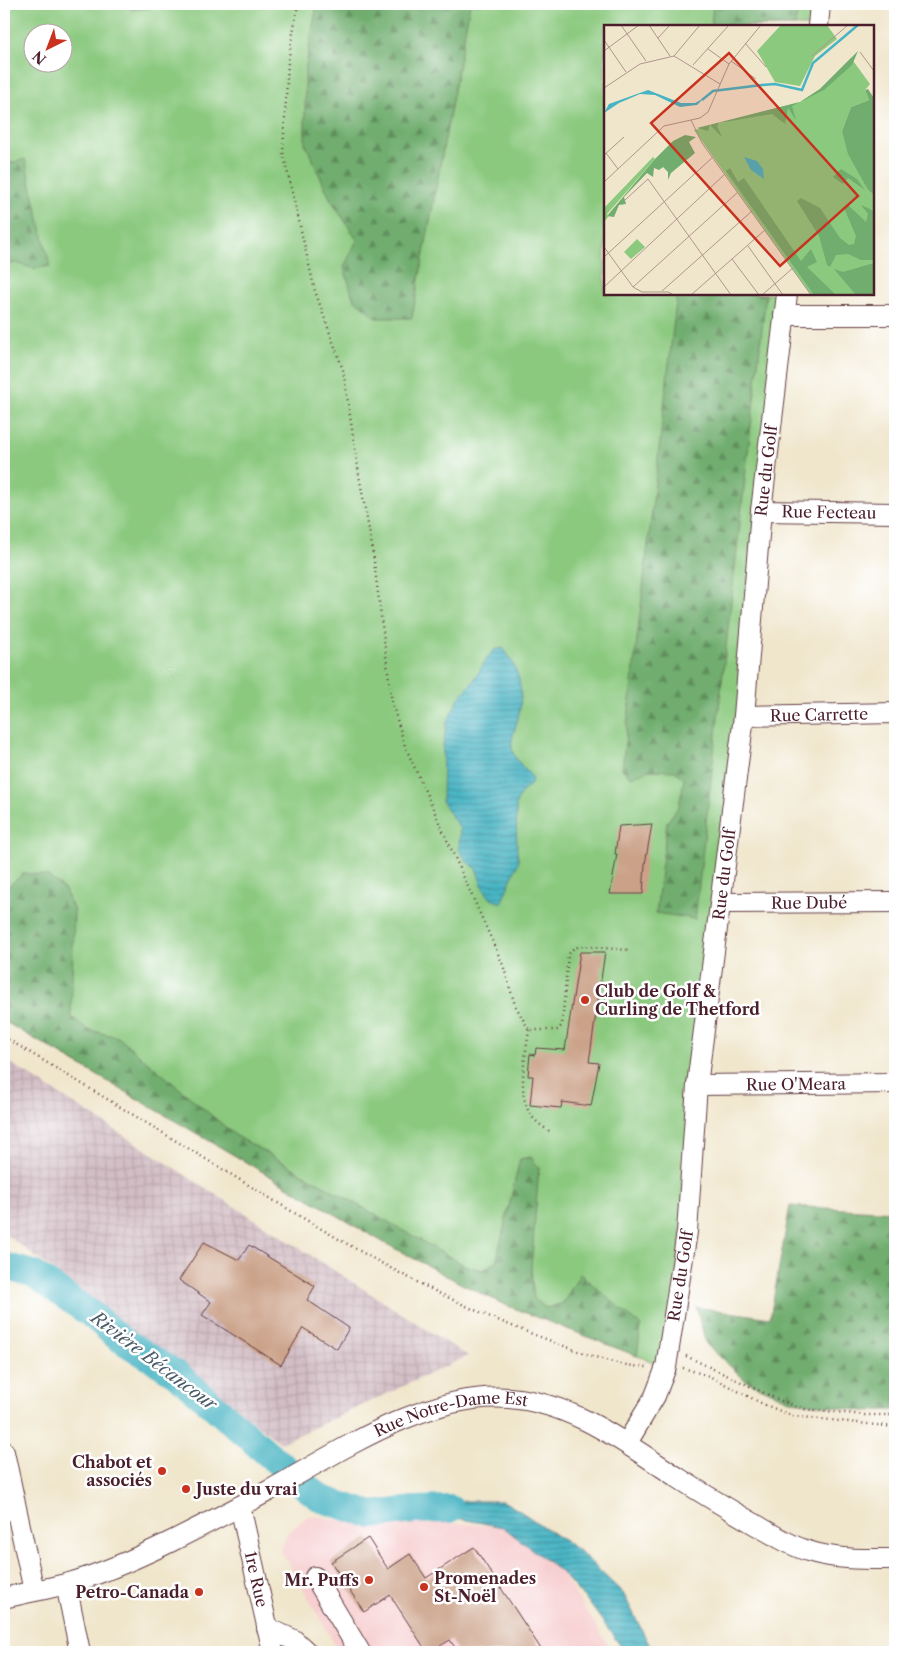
<svg xmlns="http://www.w3.org/2000/svg" width="899" height="1656" font-family="'Libre Caslon Text',serif">
  <defs>
    <pattern id="industrial-grid" width="8" height="8" patternUnits="userSpaceOnUse" patternTransform="scale(1.25)"><rect width="8" height="8" fill="#d2bdc5"/><path d="M0 4h8M4 0v8" fill="none" stroke="#b6a2a9"/></pattern>
    <pattern id="forest-firs" width="22" height="20" patternUnits="userSpaceOnUse" patternTransform="scale(1.25)"><rect width="22" height="20" fill="#70ad6e"/><path d="M5 1l3.5 6h-7zM16 11l3.5 6h-7z" fill="#5e8c5b"/></pattern>
    <pattern id="water-rules" width="6" height="5" patternUnits="userSpaceOnUse" patternTransform="scale(1.25)"><rect width="6" height="5" fill="#47b4c3"/><path d="M0 2.5h6" fill="none" stroke="#3d929f"/></pattern>
  </defs>
  <rect width="100%" height="100%" fill="#fff"/>
  <filter id="ink" filterUnits="userSpaceOnUse"><feTurbulence type="fractalNoise" baseFrequency=".02" numOctaves="2"/><feDisplacementMap in="SourceGraphic" scale="10" xChannelSelector="R" yChannelSelector="G"/><feConvolveMatrix kernelMatrix="1 2 1 2 8 2 1 2 1" color-interpolation-filters="sRGB"/></filter>
  <filter id="wash" filterUnits="userSpaceOnUse"><feTurbulence type="fractalNoise" baseFrequency=".0096" numOctaves="4" result="noise"/><feDisplacementMap in="SourceGraphic" scale="20" xChannelSelector="R" yChannelSelector="G"/><feGaussianBlur stdDeviation="1.12" result="paint"/><feColorMatrix in="noise" values="0 0 0 0 0 0 0 0 0 0 0 0 0 0 0 0 0 1.4 0 .05"/><feComposite in="paint" operator="in"/></filter>
  <g filter="url(#wash)">
    <rect width="100%" height="100%" fill="#f0e6cc"/>
    <path fill="#f7cfd0" d="M309 1515 344 1521 412 1519 503 1527 561 1572 613 1652H339L281 1550 288 1533Z"/>
    <path fill="url(#industrial-grid)" d="M4 1059 468 1356 281 1443 4 1233Z"/>
    <path fill="#8bc97f" stroke="#6a7455" fill-rule="evenodd" d="M4 4H820L818 26H605V294H787L666 1367 503 1304 458 1282 383 1242 4 1021ZM32 32H62V62H32Z"/>
    <g fill="url(#forest-firs)" stroke="#5d664c">
      <path d="M123 4H157L154 7 132 10Z"/>
      <path d="M317 4H470L412 318H376L353 298 344 267 357 240 330 198 305 143V70Z"/>
      <path d="M713 4H798L795 26H711Z"/>
      <path d="M25 159 50 266 35 269 16 263 4 265V165Z"/>
      <path d="M677 294H766L695 919 656 913 667 822 679 806 684 779 675 771 650 770 631 777 622 769Z"/>
      <path d="M24 873 48 876 65 890 74 911 71 1017 89 1030 118 1037 235 1135 466 1266 483 1270 496 1262 520 1159 531 1157 539 1168 531 1268 534 1299 546 1308 563 1303 580 1274 641 1326 637 1356 503 1304 458 1282 383 1242 4 1021V890Z"/>
      <path d="M790 1206 895 1212V1410L864 1411 792 1401 746 1381 706 1344 696 1307 770 1318Z"/>
    </g>
    <g fill="url(#water-rules)" stroke="#486a77">
      <path d="M503 648C522 672 525 696 516 725 513 735 510 742 513 752 516 761 526 770 532 777L531 784 521 793 516 804 517 851 519 861 501 903 491 899 483 888 476 868 466 861 459 849 460 829 442 801 443 747 447 722 459 698 473 682 487 658 494 650Z"/>
      <path d="M464 1501H503L520 1511 578 1550 623 1593 653 1652H625L592 1607 561 1572 503 1527 414 1510Z"/>
    </g>
    <g fill="none" stroke-linecap="round" stroke-linejoin="round">
      <path stroke="#47b4c3" stroke-width="28" d="M4 1266 33 1274 91 1314 119 1338 178 1375 306 1487 322 1499 372 1515 414 1510 450 1509"/>
    </g>
    <g id="blocks">
      <g fill="#cba188">
        <path d="M652 824 645 864 643 894H610L617 854H615L619 826Z"/>
        <path d="M580 952H605L589 1062 599 1063 591 1106 562 1102 561 1108 530 1105 533 1076H528L530 1054 535 1055 536 1048 565 1050Z"/>
        <path d="M204 1242 239 1260 249 1245 315 1286 307 1300 349 1328 337 1349 303 1328 281 1365 202 1315 211 1302 179 1280Z"/>
        <path d="M368 1538 388 1569 410 1554 426 1578 474 1547 543 1652H458L450 1640 430 1652H427L390 1595 364 1612 331 1562Z"/>
      </g>
    </g>
  </g>
  <g filter="url(#ink)">
    <use href="#blocks" fill-opacity="0" stroke="#633d43" stroke-width="1"/>
    <g fill="none" stroke-linecap="round" stroke-linejoin="round">
      <g stroke="#633d43" stroke-width="22">
        <g id="minor">
          <path d="M818 26 820 4"/>
          <path d="M784 315H895"/>
          <path id="s1" d="M761 511 895 513"/>
          <path id="s2" d="M744 716 895 713"/>
          <path id="s3" d="M721 903 895 902"/>
          <path id="s4" d="M697 1085 895 1083"/>
          <path id="s5" d="M627 1443 655 1396 666 1367 687 1232 697 1085 744 716 761 511 787 294"/>
          <path d="M4 1452 34 1591"/>
          <path id="s6" d="M240 1506 273 1652"/>
          <path d="M315 1577 360 1652"/>
          <path d="M66 1584 80 1652"/>
          <path id="s7" d="M4 1598C24 1593 46 1589 66 1584 102 1574 137 1558 170 1542 204 1525 237 1508 270 1490 339 1452 428 1391 509 1398 575 1403 627 1445 680 1479 703 1494 727 1508 751 1522 769 1532 788 1545 808 1551 836 1560 866 1559 895 1559"/>
          <path d="M267 1628 294 1640 307 1652"/>
        </g>
      </g>
      <g stroke="#633d43" stroke-width="2.5" stroke-dasharray="1 4" stroke-linecap="butt">
        <path d="M298 4 288 62 283 152 315 291 343 370 360 481 372 546 392 703 405 746 503 965 515 1005 529 1030H558L562 1025 568 955 573 949 580 946 629 950"/>
        <path d="M529 1030C526 1054 516 1095 531 1115 536 1123 545 1128 552 1133"/>
        <path d="M4 1037C86 1086 168 1136 250 1186 345 1244 441 1301 546 1339 575 1350 616 1367 648 1367"/>
        <path d="M686 1356 779 1400 804 1409 865 1415H895"/>
        <path d="M683 1368 709 1376 763 1404 793 1416 895 1427"/>
      </g>
      <use href="#minor" stroke="#fff" stroke-width="20"/>
    </g>
  </g>
  <g fill="#c8321e" stroke="#fff" stroke-width="2">
    <circle cx="585" cy="1000" r="5"/>
    <circle cx="162" cy="1471" r="5"/>
    <circle cx="186" cy="1489" r="5"/>
    <circle cx="369" cy="1580" r="5"/>
    <circle cx="424" cy="1587" r="5"/>
    <circle cx="199" cy="1592" r="5"/>
  </g>
  <g text-anchor="middle" dominant-baseline="central" stroke-width="5" stroke-linejoin="round" paint-order="stroke">
    <g font-size="16" fill="#4a1f2b" stroke="#fff">
      <text stroke="none"><textPath href="#s5" startOffset="988">Rue du Golf</textPath></text>
      <text stroke="none"><textPath href="#s1" startOffset="68">Rue Fecteau</textPath></text>
      <text stroke="none"><textPath href="#s2" startOffset="75">Rue Carrette</textPath></text>
      <text stroke="none"><textPath href="#s5" startOffset="582">Rue du Golf</textPath></text>
      <text stroke="none"><textPath href="#s3" startOffset="88">Rue Dubé</textPath></text>
      <text stroke="none"><textPath href="#s4" startOffset="99">Rue O'Meara</textPath></text>
      <text stroke="none"><textPath href="#s5" startOffset="178">Rue du Golf</textPath></text>
      <text stroke="none"><textPath href="#s7" startOffset="488">Rue Notre-Dame Est</textPath></text>
      <text stroke="none"><textPath href="#s6" startOffset="75">1re Rue</textPath></text>
    </g>
    <g font-size="16" font-weight="bold" fill="#4a1f2b" stroke="#fff" text-anchor="start">
      <text x="595" y="991">Club de Golf &amp;<tspan x="595" dy="18">Curling de Thetford</tspan></text>
      <text x="152" y="1462" text-anchor="end">Chabot et<tspan x="152" dy="18">associés</tspan></text>
      <text x="196" y="1489">Juste du vrai</text>
      <text x="434" y="1578">Promenades<tspan x="434" dy="18">St-Noël</tspan></text>
      <text x="359" y="1580" text-anchor="end">Mr. Puffs</text>
      <text x="189" y="1592" text-anchor="end">Petro-Canada</text>
    </g>
    <g font-size="18" font-style="italic" fill="#495b68" stroke="#fff">
      <text transform="translate(154 1361) rotate(37)">Rivière Bécancour</text>
    </g>
  </g>
  <g transform="translate(604 25)">
    <rect width="270" height="270" fill="#f0e6cc"/>
    <path d="M247 33 266 59 261 65 265 75 247 82 238 106 264 165 270 170V270H207L90 105 196 77 216 64Z" fill="#8bc97f"/>
    <path d="M254 26 248 40 220 65 188 81 192 95 184 83 181 99 168 89 115 98 113 101 118 112 106 100 104 106 93 103 196 77 216 64ZM264 64 270 73V170L264 165 244 129 238 106 247 82 265 75 261 65ZM81 110 92 112 85 117 91 128 67 148 64 155V147L59 142 55 145 50 143 49 152 43 148 20 172 22 179 15 180 10 192 3 191 51 134 69 116ZM126 143 134 157 140 153 197 236 207 224 213 237 203 242 232 270H210L122 146ZM237 144 253 154 261 165 244 153 239 159 229 152ZM197 173 216 183 236 213 245 220 250 219 252 211 240 183 244 180 262 197 264 189 257 180 266 184 270 187V235H257L244 229 232 230 226 242 223 240 215 211 193 176ZM270 238V270H252L230 244 239 247Z" fill="#70ad6e"/>
    <path d="M177 0H223L233 14 211 31 196 61 171 57 153 26ZM49 132 51 134 3 189 5 191 0 197V183ZM33 214 41 222 27 234 20 227Z" fill="#8bc97f"/>
    <path d="M44 65 77 78H91L100 73 93 80 76 82 51 70 36 69 15 78 0 88 5 79ZM140 132 153 136 159 144 160 154 147 145Z" fill="#47b4c3"/>
    <path fill="none" stroke="#47b4c3" stroke-width="2.5" d="M98 75 109 66 158 60 171 59 198 65 209 38 254 0"/>
    <path fill="none" stroke="#ae968c" stroke-width="1" d="M17 0 42 36M45 0 66 31M54 13 66 0M0 15 22 47M141 18 162 42M104 24 125 39M0 26 35 0M256 27 270 46M70 31 96 0M208 31 244 0M127 36 152 54M89 40 125 0M0 63 36 39 70 31 116 59M87 95 98 118 207 270M2 128 14 144M0 130 20 112M0 157 60 101 96 93 104 87 125 39 157 0M21 175 44 154 127 270M144 221 179 270M0 222 29 262 38 267H64L70 270M0 232 109 132M128 234 155 270M0 262 121 149M29 262 134 167M58 266 148 186M87 270 161 205M158 270 189 243"/>
    <path fill="#c8321e" fill-opacity="0.15" stroke="#c8321e" stroke-width="2.5" d="M125 28 254 171 176 241 47 98Z"/>
    <rect width="270" height="270" fill="none" stroke="#4a1f2b" stroke-width="2.5"/>
  </g>
  <rect width="899" height="1656" fill="none" stroke="#fff" stroke-width="20"/>
  <g transform="translate(48 48) rotate(222)"><circle r="24" fill="#ffffff" stroke="#b7a5aa"/>
  <path d="M0-4L9 19L0 12L-9 19Z" fill="#c8321e"/>
  <text y="-8" font-size="14" font-weight="bold" text-anchor="middle" fill="#4a1f2b">N</text>
  </g>
</svg>
